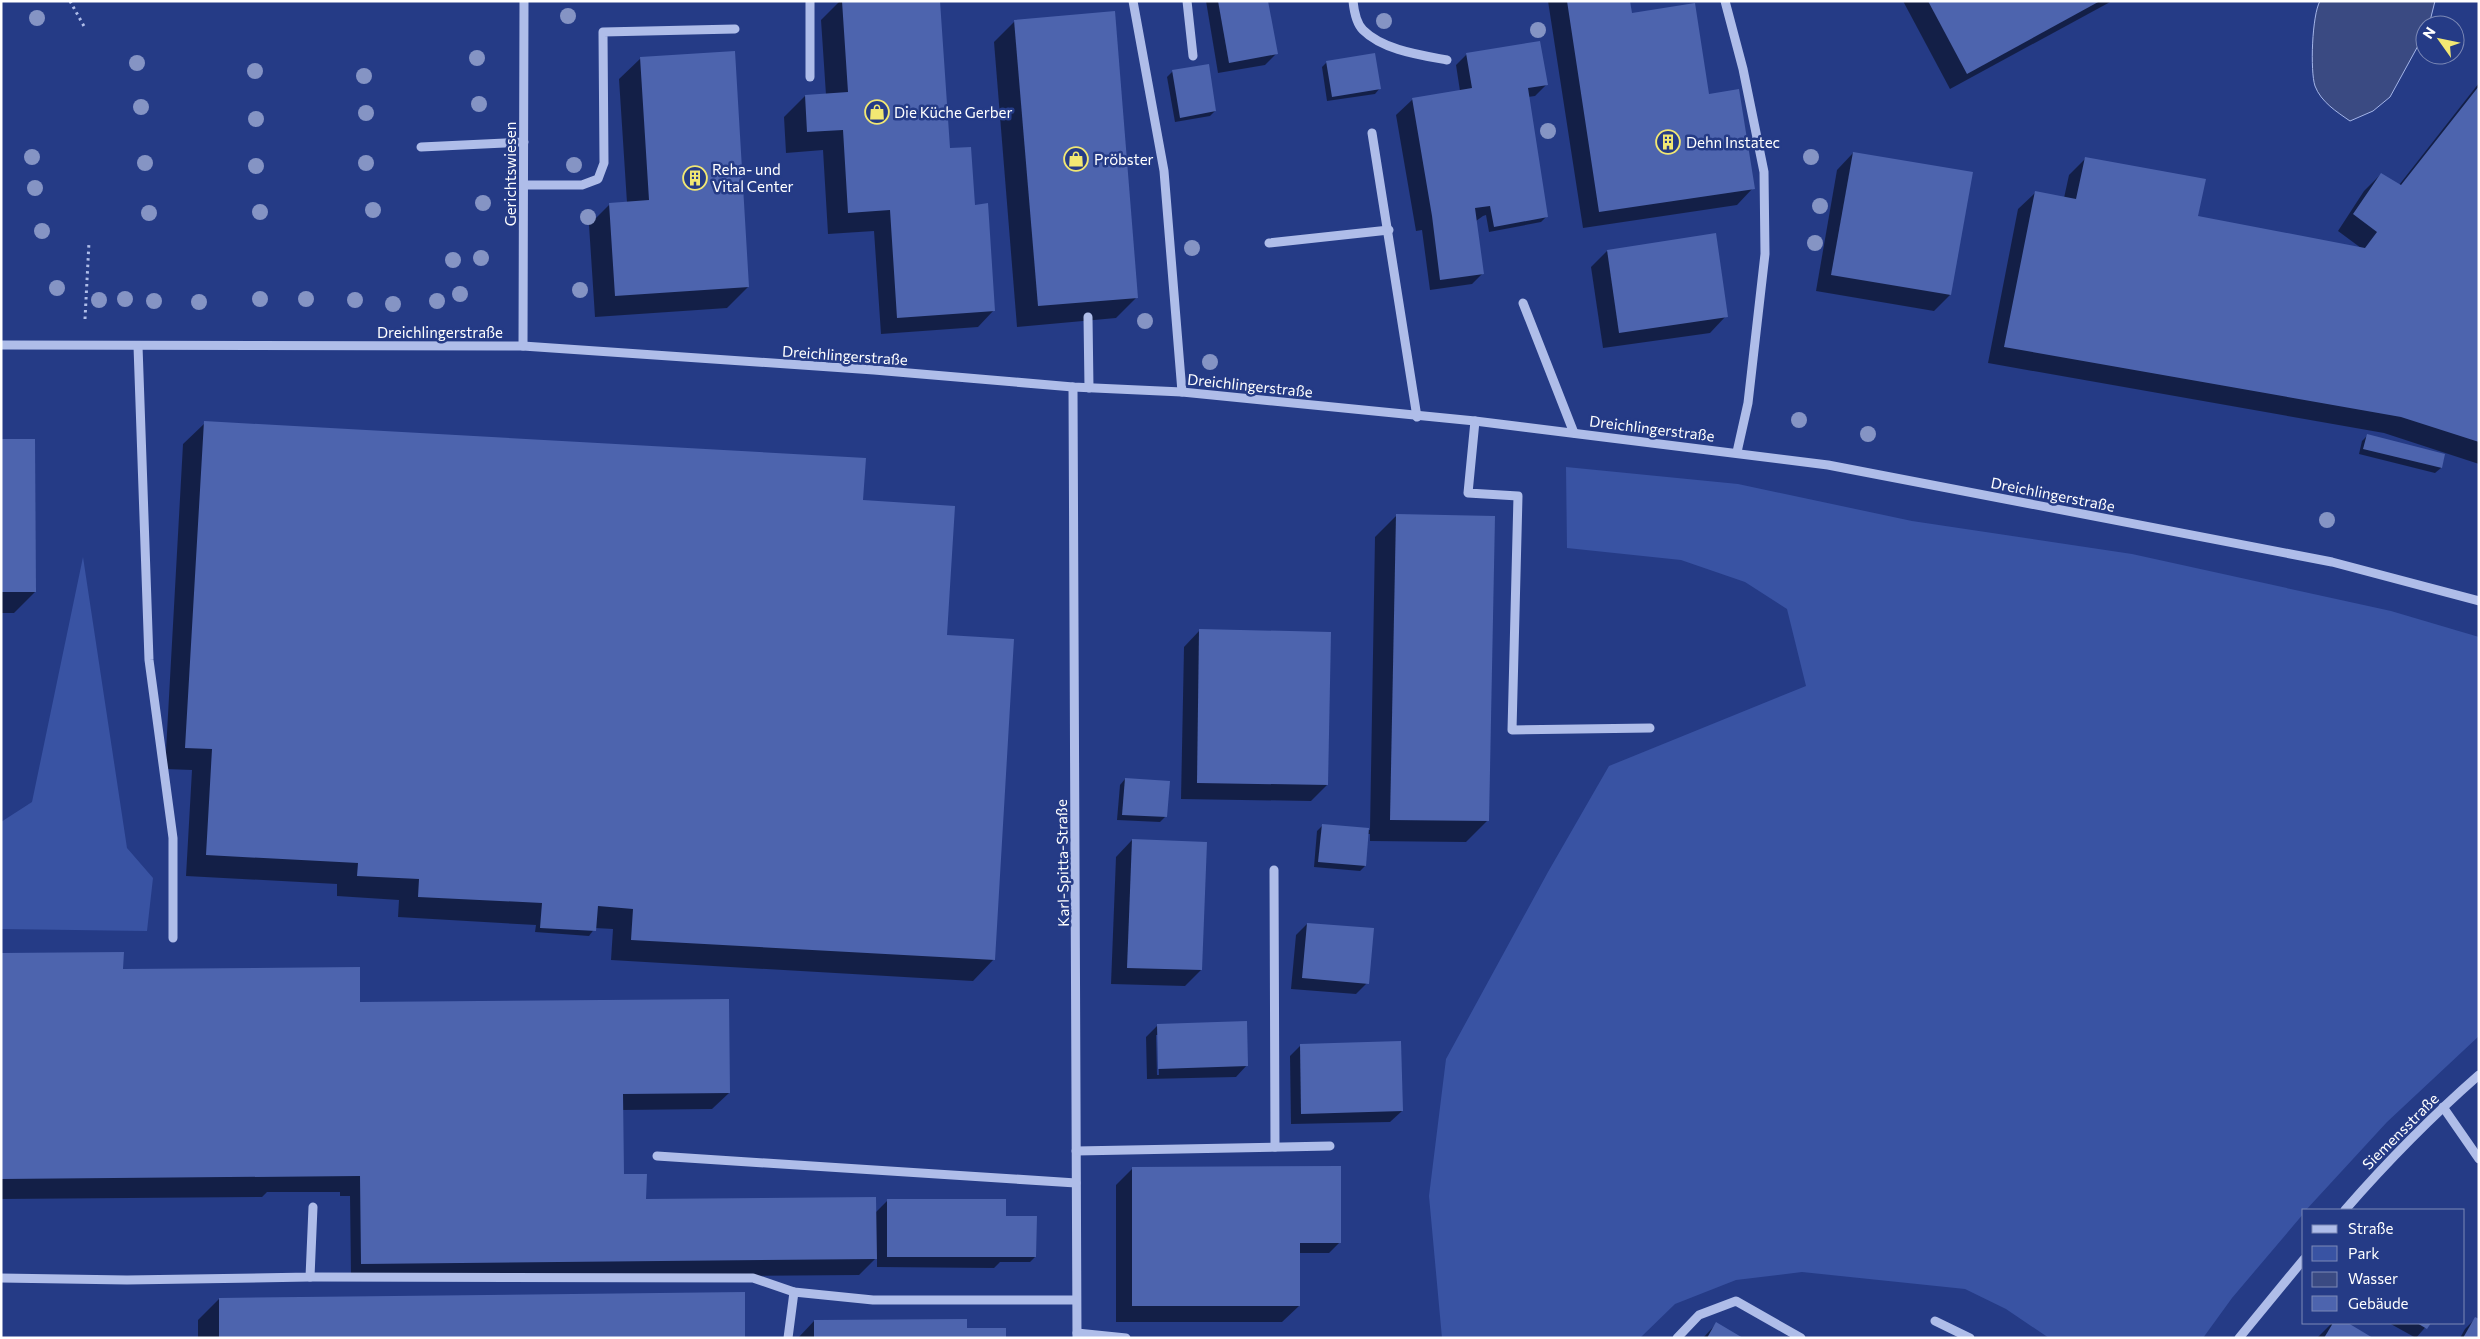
<svg xmlns="http://www.w3.org/2000/svg" width="2480" height="1339" font-family="Commissioner,sans-serif">
  <rect width="100%" height="100%" fill="#253b86"/>
  <g fill="#3953a3">
    <path d="M1566 467 1738 484 1912 521 2132 554 2391 611 2479 637V1036L2387 1122 2306 1210H2304V1213L2232 1298 2203 1338H2049L2006 1309 1965 1289 1802 1272 1736 1280 1675 1304 1640 1338H1442L1429 1196 1446 1059 1548 872 1609 766 1806 686 1787 609 1745 582 1681 560 1567 548Z"/>
    <path d="M83 557 127 848 153 878 147 931 1 929V822L32 802Z"/>
  </g>
  <path fill="#3a4a82" stroke="#a4b5e9" d="M2320 1H2435L2429 25H2425V33L2390 97 2373 111 2350 121C2337 112 2321 102 2315 86 2310 71 2312 15 2320 1Z"/>
  <g fill="#0007" fill-rule="evenodd">
    <path d="M840 1H939L949 149 974 206 994 310 978 327 881 334 874 231 828 234 823 150 786 153 784 117 805 96 826 95 821 20Z"/>
    <path d="M1206 1H1267L1276 54 1265 65 1218 73Z"/>
    <path d="M1548 1H1629L1631 14 1708 96 1753 188 1737 205 1583 228Z"/>
    <path d="M1903 1H2112L1950 89Z"/>
    <path d="M1015 21 1137 297 1116 318 1017 327 994 42Z"/>
    <path d="M1467 54 1546 85 1535 96 1528 97 1547 216 1541 222 1489 232 1486 215 1483 216 1476 221 1483 273 1472 284 1430 290 1422 230 1416 231 1396 115 1413 99 1460 91 1456 65Z"/>
    <path d="M641 58 748 287 727 308 595 317 589 225 610 204 627 203 619 79Z"/>
    <path d="M1327 62 1380 88 1375 94 1327 101 1322 67Z"/>
    <path d="M1173 71 1215 111 1210 116 1175 122 1167 77Z"/>
    <path d="M2479 83V464L2384 433 1988 363 2018 209 2035 193 2064 198 2069 175 2085 159 2197 217 2361 248 2338 231 2364 191 2381 174 2399 185Z"/>
    <path d="M1853 153 1950 295 1934 311 1816 291 1837 170Z"/>
    <path d="M1607 251 1726 316 1710 333 1603 348 1591 267Z"/>
    <path d="M205 423 862 502 946 636 994 959 973 981 611 960 613 929 595 928 589 936 535 932 536 925 398 917 399 900 337 896V884L186 876 192 770 165 769 183 444Z"/>
    <path d="M2367 436 2444 455 2441 468 2435 473 2359 454 2362 441Z"/>
    <path d="M1 441 35 592 14 613H1Z"/>
    <path d="M1397 515 1487 821 1466 842 1370 841V834H1368L1365 866 1360 871 1314 867 1317 831 1322 826 1370 830 1375 537Z"/>
    <path d="M1200 630 1327 785 1311 801 1181 799 1184 647Z"/>
    <path d="M1125 779 1168 782 1165 817 1160 822 1117 820 1120 785Z"/>
    <path d="M1132 840 1201 970 1185 986 1111 984 1116 857Z"/>
    <path d="M1307 924 1367 983 1356 994 1291 989 1296 935Z"/>
    <path d="M1 954 359 1003 729 1093 712 1109 622 1110 623 1173 645 1200 875 1213 888 1200 1035 1257 1030 1262H1000L994 1268 877 1267V1257L859 1275 385 1279 351 1274 350 1196H340V1192H267L262 1197 1 1199Z"/>
    <path d="M1157 1026 1247 1065 1236 1077 1147 1079 1146 1037ZM1156 1035H1158L1159 1075H1157Z"/>
    <path d="M1301 1045 1402 1111 1390 1122 1291 1124 1290 1056Z"/>
    <path d="M1133 1168 1340 1242 1329 1253H1299V1306L1282 1322H1116V1185Z"/>
    <path d="M219 1299 744 1338H198V1320Z"/>
    <path d="M2476 1318 2479 1338H2460L2465 1329Z"/>
    <path d="M814 1321 1005 1338H798Z"/>
    <path d="M2332 1323H2346L2371 1338H2317Z"/>
    <path d="M2389 1323H2429L2416 1338Z"/>
    <path d="M1716 1324 1741 1338H1703Z"/>
  </g>
  <g fill="#4d64ae">
    <path d="M842 1H940L950 148 971 147 975 205 988 203 995 311 897 318 890 210 848 213 843 130 807 132 805 95 848 92Z"/>
    <path d="M1218 1H1268L1278 54 1229 63Z"/>
    <path d="M1567 1H1630L1632 13 1695 3 1709 94 1739 89 1755 189 1599 212Z"/>
    <path d="M1928 1H2100L1967 74Z"/>
    <path d="M1115 11 1138 298 1038 306 1014 20Z"/>
    <path d="M1540 41 1548 85 1528 88 1548 217 1494 227 1490 206 1475 208 1484 274 1440 280 1432 216 1412 98 1472 88 1466 53Z"/>
    <path d="M735 51 749 287 615 296 609 203 649 200 640 57Z"/>
    <path d="M1375 53 1381 89 1332 97 1326 61Z"/>
    <path d="M1209 64 1216 111 1180 118 1172 70Z"/>
    <path d="M2479 86V442L2401 417 2004 347 2035 191 2076 199 2085 157 2206 179 2198 216 2365 248 2377 232 2353 214 2381 173 2401 185Z"/>
    <path d="M1853 152 1973 172 1951 295 1831 275Z"/>
    <path d="M1716 233 1728 317 1619 333 1607 250Z"/>
    <path d="M204 421 866 458 863 500 955 506 947 635 1014 639 995 960 631 940 633 909 598 906 596 931 540 928 542 903 418 897 419 879 357 876 358 863 206 855 212 749 185 748Z"/>
    <path d="M2367 434 2445 454 2442 468 2363 449Z"/>
    <path d="M1 439H35L36 592H1Z"/>
    <path d="M1396 514 1495 516 1489 821 1390 820Z"/>
    <path d="M1199 629 1331 632 1328 785 1197 783Z"/>
    <path d="M1125 778 1170 781 1167 817 1122 815Z"/>
    <path d="M1322 824 1369 828 1366 866 1318 862Z"/>
    <path d="M1132 839 1207 842 1202 970 1127 968Z"/>
    <path d="M1307 923 1374 928 1369 984 1302 978Z"/>
    <path d="M124 952 123 969 360 967V1002L729 999 730 1093 623 1094 624 1174H647L646 1199 876 1197 877 1259 361 1264 360 1176 1 1179V953Z"/>
    <path d="M1247 1021 1248 1066 1158 1069 1157 1024Z"/>
    <path d="M1401 1041 1403 1111 1301 1114 1300 1044Z"/>
    <path d="M1341 1166V1243H1300V1306H1132V1167Z"/>
    <path d="M887 1199H1006V1216H1037L1036 1257H887Z"/>
    <path d="M745 1292V1338H219V1298Z"/>
    <path d="M2475 1317 2479 1319V1338H2463Z"/>
    <path d="M967 1319V1328H1006V1338H814V1320Z"/>
    <path d="M1716 1322 1743 1338H1707Z"/>
    <path d="M2333 1323H2348L2373 1338H2324Z"/>
    <path d="M2417 1323H2431L2427 1329Z"/>
  </g>
  <g fill="none" stroke-linecap="round" stroke-linejoin="round">
    <g stroke="#afbde9" stroke-width="3" stroke-dasharray="2.5 4" stroke-linecap="butt">
      <path d="M70 1 85 28"/>
      <path d="M85 319 89 242"/>
    </g>
    <g stroke="#afbde9" stroke-width="9">
      <path d="M1133 1 1164 171 1182 392"/>
      <path d="M1187 1 1193 56"/>
      <path d="M1353 1C1354 11 1356 23 1363 30 1383 50 1420 55 1447 60"/>
      <path d="M1725 1 1743 69 1764 172 1765 254 1748 403 1737 452"/>
      <path d="M810 77V1"/>
      <path d="M1372 133 1417 417"/>
      <path d="M421 147 524 142"/>
      <path d="M524 185H582L598 179 604 163 603 32 735 29"/>
      <path d="M1269 243 1389 230"/>
      <path d="M1523 303 1574 433"/>
      <path d="M1088 317 1089 388"/>
      <path d="M1 345 523 346 874 370 1073 387 1182 392 1475 421 1828 465 2332 562 2479 601"/>
      <path d="M138 346 149 660 173 838V938"/>
      <path d="M523 346 524 1"/>
      <path d="M1073 387 1077 1338"/>
      <path d="M1475 421 1468 493 1518 496 1512 730 1650 728"/>
      <path d="M1274 870 1275 1147"/>
      <path d="M2443 1107 2479 1159"/>
      <path d="M1076 1151 1330 1146"/>
      <path d="M657 1156 1076 1183"/>
      <path d="M2345 1210C2387 1162 2431 1117 2479 1075"/>
      <path d="M310 1277 753 1278 794 1292 873 1300H1076"/>
      <path d="M1 1278 127 1280 310 1277 313 1207"/>
      <path d="M1935 1321 1970 1338"/>
      <path d="M1077 1333 1126 1338"/>
      <path d="M788 1338 794 1292"/>
      <path d="M1677 1338 1699 1315 1736 1301 1801 1338"/>
      <path d="M2239 1338 2304 1259"/>
    </g>
  </g>
  <g fill="#8594c4">
    <circle cx="568" cy="16" r="8"/>
    <circle cx="37" cy="18" r="8"/>
    <circle cx="1384" cy="21" r="8"/>
    <circle cx="1538" cy="30" r="8"/>
    <circle cx="477" cy="58" r="8"/>
    <circle cx="137" cy="63" r="8"/>
    <circle cx="255" cy="71" r="8"/>
    <circle cx="364" cy="76" r="8"/>
    <circle cx="479" cy="104" r="8"/>
    <circle cx="141" cy="107" r="8"/>
    <circle cx="366" cy="113" r="8"/>
    <circle cx="256" cy="119" r="8"/>
    <circle cx="1548" cy="131" r="8"/>
    <circle cx="32" cy="157" r="8"/>
    <circle cx="1811" cy="157" r="8"/>
    <circle cx="145" cy="163" r="8"/>
    <circle cx="366" cy="163" r="8"/>
    <circle cx="574" cy="165" r="8"/>
    <circle cx="256" cy="166" r="8"/>
    <circle cx="35" cy="188" r="8"/>
    <circle cx="483" cy="203" r="8"/>
    <circle cx="1820" cy="206" r="8"/>
    <circle cx="373" cy="210" r="8"/>
    <circle cx="260" cy="212" r="8"/>
    <circle cx="149" cy="213" r="8"/>
    <circle cx="588" cy="217" r="8"/>
    <circle cx="42" cy="231" r="8"/>
    <circle cx="1815" cy="243" r="8"/>
    <circle cx="1192" cy="248" r="8"/>
    <circle cx="481" cy="258" r="8"/>
    <circle cx="453" cy="260" r="8"/>
    <circle cx="57" cy="288" r="8"/>
    <circle cx="580" cy="290" r="8"/>
    <circle cx="460" cy="294" r="8"/>
    <circle cx="125" cy="299" r="8"/>
    <circle cx="260" cy="299" r="8"/>
    <circle cx="306" cy="299" r="8"/>
    <circle cx="99" cy="300" r="8"/>
    <circle cx="355" cy="300" r="8"/>
    <circle cx="154" cy="301" r="8"/>
    <circle cx="437" cy="301" r="8"/>
    <circle cx="199" cy="302" r="8"/>
    <circle cx="393" cy="304" r="8"/>
    <circle cx="1145" cy="321" r="8"/>
    <circle cx="1210" cy="362" r="8"/>
    <circle cx="1799" cy="420" r="8"/>
    <circle cx="1868" cy="434" r="8"/>
    <circle cx="2327" cy="520" r="8"/>
  </g>
  <defs>
    <g id="shop-ring" transform="scale(1.25)"><circle r="9.5" fill="#253b86" stroke="#f2e873" stroke-width="1.5"/><path d="M-5-2.5h2.3a2.7 3.5 0 0 1 5.4 0H5L5.5 6h-11ZM-1.5-2.5h3a1.5 2.3 0 0 0-3 0Z" fill="#f2e873"/></g>
    <g id="building-ring" transform="scale(1.25)"><circle r="9.5" fill="#253b86" stroke="#f2e873" stroke-width="1.5"/><path d="M-4-6H4V6H1V3H-1V6H-4ZM-2.5-4.3h1.7v1.8h-1.7ZM.8-4.3h1.7v1.8H.8ZM-2.5-1h1.7V.8h-1.7ZM.8-1h1.7V.8H.8Z" fill="#f2e873"/></g>
  </defs>
  <g fill-rule="evenodd">
    <use href="#shop-ring" x="877" y="112"/>
    <use href="#building-ring" x="1668" y="142"/>
    <use href="#shop-ring" x="1076" y="159"/>
    <use href="#building-ring" x="695" y="178"/>
  </g>
  <g text-anchor="middle" dominant-baseline="central" stroke-width="5" stroke-linejoin="round" paint-order="stroke">
    <g font-size="15" fill="#fff" stroke="#253b86" text-anchor="start">
      <text x="894" y="112">Die Küche Gerber</text>
      <text x="1686" y="142">Dehn Instatec</text>
      <text x="1094" y="159">Pröbster</text>
      <text x="712" y="169">Reha- und<tspan x="712" dy="17">Vital Center</tspan></text>
    </g>
    <g font-size="15" fill="#fff" stroke="#253b86">
      <text transform="translate(510 174) rotate(-90)">Gerichtswiesen</text>
      <text x="440" y="332">Dreichlingerstraße</text>
      <text transform="translate(845 355) rotate(4)">Dreichlingerstraße</text>
      <text transform="translate(1250 385) rotate(6)">Dreichlingerstraße</text>
      <text transform="translate(1652 428) rotate(7)">Dreichlingerstraße</text>
      <text transform="translate(2053 494) rotate(11)">Dreichlingerstraße</text>
      <text transform="translate(1062 863) rotate(-91)">Karl-Spitta-Straße</text>
      <text transform="translate(2400 1131) rotate(-45)">Siemensstraße</text>
    </g>
  </g>
  <rect width="2480" height="1339" fill="none" stroke="#ffffff" stroke-width="5"/>
  <rect x="2302" y="1209" width="162" height="115" fill="#253b86" stroke="#7c89b6"/>
  <rect x="2312" y="1225" width="25" height="8" fill="#afbde9" stroke="#7c89b6"/>
  <text x="2348" y="1234" font-size="15" fill="#ffffff">Straße</text>
  <rect x="2312" y="1246" width="25" height="15" fill="#3953a3" stroke="#7c89b6"/>
  <text x="2348" y="1259" font-size="15" fill="#ffffff">Park</text>
  <rect x="2312" y="1272" width="25" height="15" fill="#3a4a82" stroke="#7c89b6"/>
  <text x="2348" y="1284" font-size="15" fill="#ffffff">Wasser</text>
  <rect x="2312" y="1296" width="25" height="15" fill="#4d64ae" stroke="#7c89b6"/>
  <text x="2348" y="1309" font-size="15" fill="#ffffff">Gebäude</text>
  <g transform="translate(2440 40) rotate(303)"><circle r="24" fill="#253b86" stroke="#7c89b6"/>
  <path d="M0-4L9 19L0 12L-9 19Z" fill="#f2e873"/>
  <text y="-8" font-size="14" font-weight="bold" text-anchor="middle" fill="#ffffff">N</text>
  </g>
</svg>
